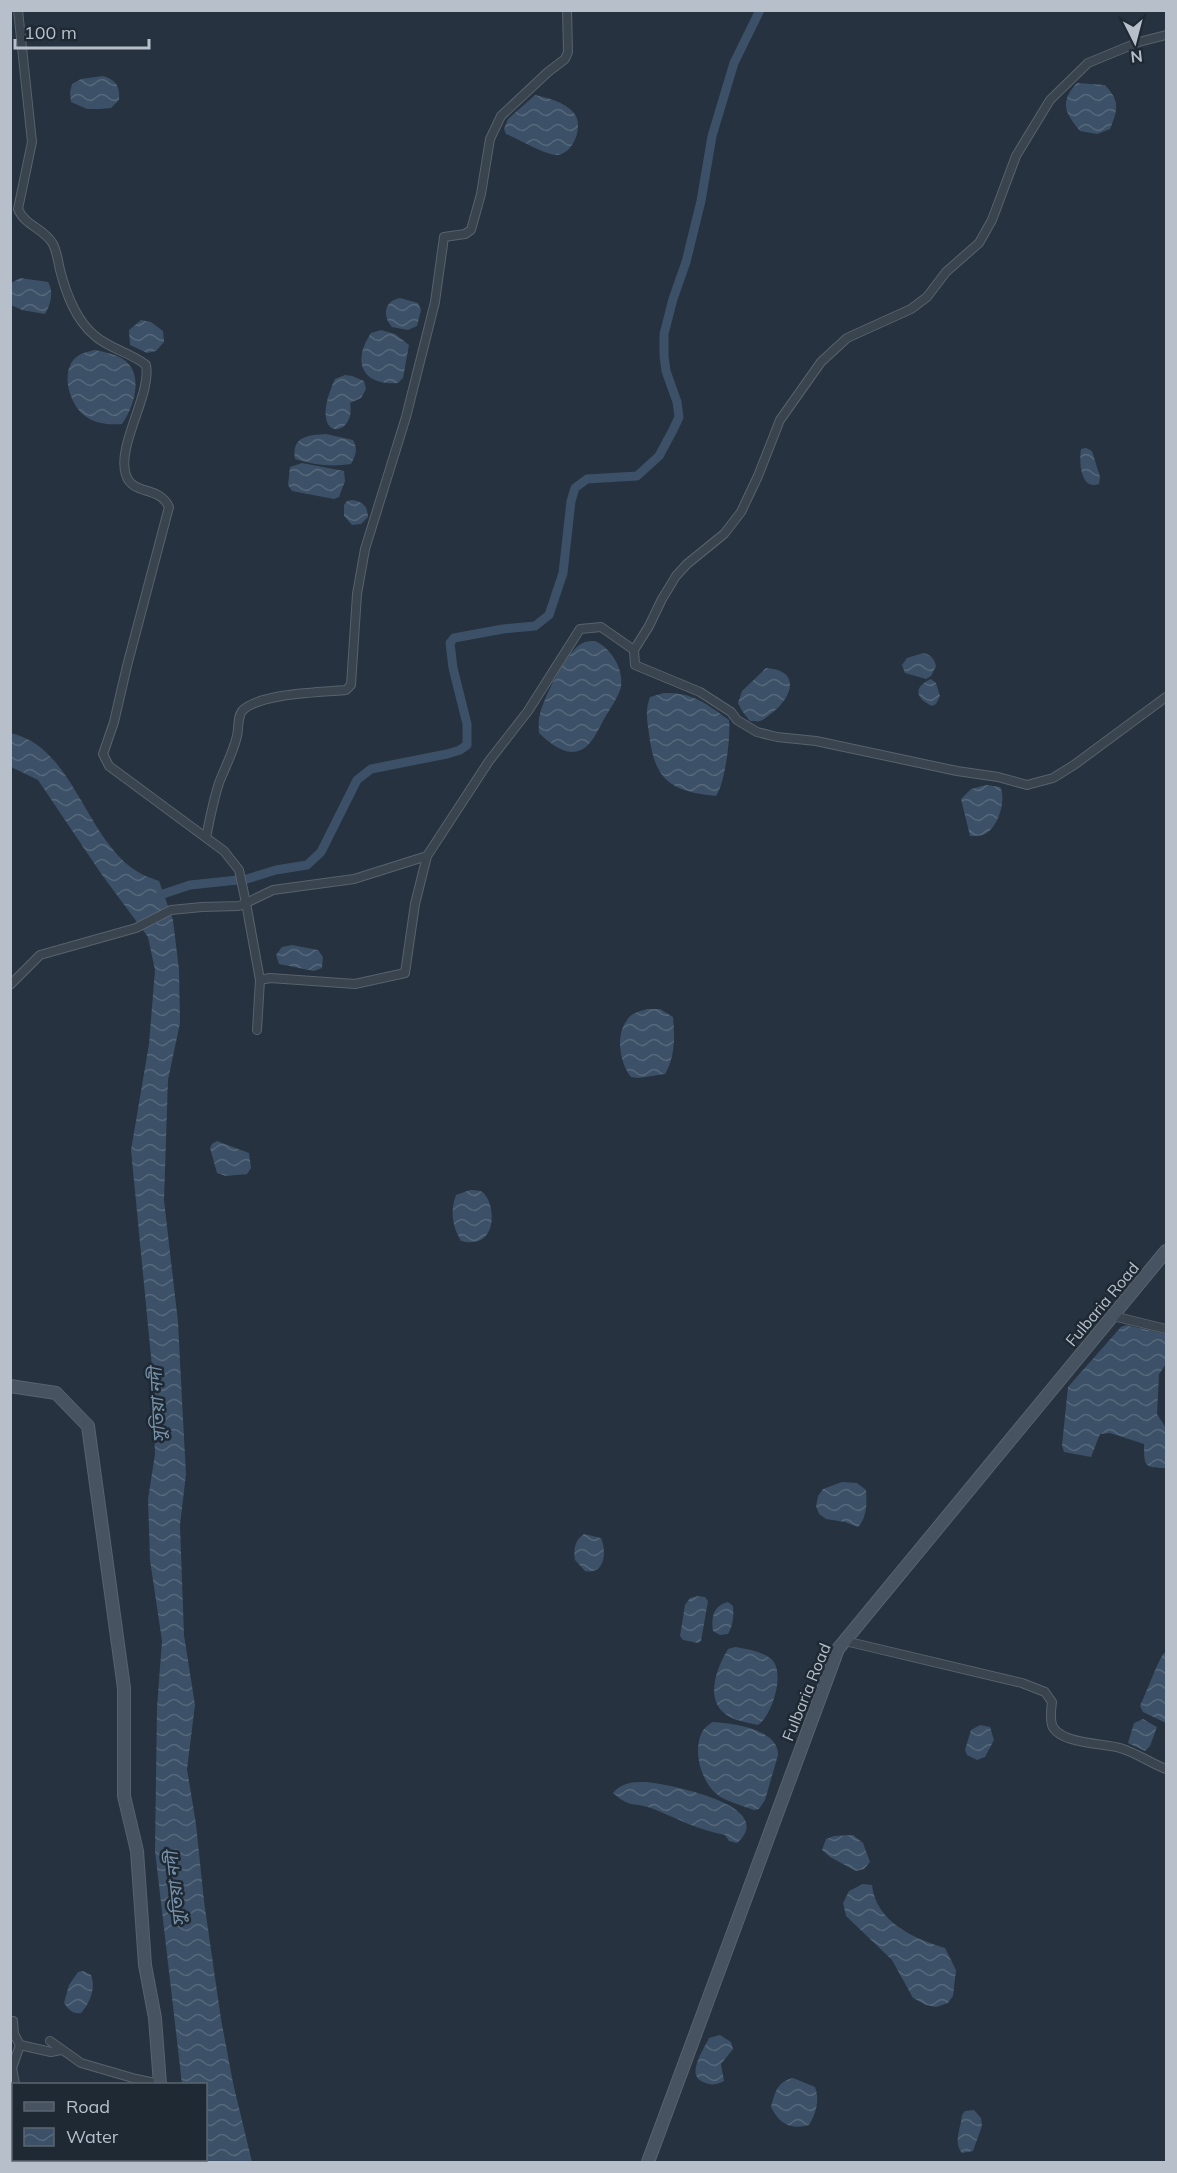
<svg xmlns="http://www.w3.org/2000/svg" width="1177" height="2173" font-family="Mulish,'Noto Sans Bengali',sans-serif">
  <defs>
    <pattern id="water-waves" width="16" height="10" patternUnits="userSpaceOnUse" patternTransform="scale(1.5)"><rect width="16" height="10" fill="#3c5167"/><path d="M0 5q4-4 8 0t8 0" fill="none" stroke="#56687b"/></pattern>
  </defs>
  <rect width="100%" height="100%" fill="#26323f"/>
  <g fill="url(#water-waves)">
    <path d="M103 76C116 80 120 86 119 100L111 108 99 109H87L71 102 70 92 72 84 81 79Z"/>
    <path d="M1077 83 1105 85C1120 101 1118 109 1110 129L1097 134 1080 131C1065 113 1059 102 1077 83Z"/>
    <path d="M535 95C548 98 565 102 574 113 584 125 574 153 558 155 546 156 519 139 506 134L504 129 508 119Z"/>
    <path d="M20 278 48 282C54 292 51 303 45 314L22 310 11 305V283Z"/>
    <path d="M400 298 418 303 421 310 417 326 408 330 392 327C382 316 384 301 400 298Z"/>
    <path d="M141 320 151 322 163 331 164 342 156 351 147 353 130 345 129 330Z"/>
    <path d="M381 330 395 334 409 345 403 378 398 383C361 386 352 361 371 333Z"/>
    <path d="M95 350C104 352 115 354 123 359 145 374 134 407 122 424 109 425 96 424 85 416 68 404 58 365 81 354 85 352 91 351 95 350Z"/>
    <path d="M345 375 352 376 364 381 366 389 361 398 350 403C357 439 305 444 335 379Z"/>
    <path d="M326 434 353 440C358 449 356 455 351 464 332 467 313 465 295 459 291 436 309 435 326 434Z"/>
    <path d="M1086 448 1092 451 1100 477 1099 484C1080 491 1079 461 1081 449Z"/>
    <path d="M302 463 344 471 345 481 339 497 334 499 292 491 288 485 290 467Z"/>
    <path d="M352 500C364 502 367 506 368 517L361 524 352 525 344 516V505L347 501Z"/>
    <path d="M595 641C611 648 624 669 621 687 618 698 609 710 603 721 598 730 591 746 581 750 565 757 550 743 539 733 539 727 538 720 540 714 544 697 568 647 585 642 588 641 592 641 595 641Z"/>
    <path d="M923 653C931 655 934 658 936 666L931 676 926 679 905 673 902 665 907 658Z"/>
    <path d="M766 668C801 670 793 697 772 713 769 715 764 720 760 721 757 722 754 721 750 721L742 711 738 703 742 691Z"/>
    <path d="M931 679 936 683 940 696 936 704 932 706C915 698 913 687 931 679Z"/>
    <path d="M664 693C693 692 707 704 729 720 731 735 725 784 716 796 670 791 655 781 649 734 647 720 645 711 650 697Z"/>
    <path d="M10 733C74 746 85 840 138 872 144 876 152 878 159 881L173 920 179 970 180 1023 168 1080 164 1200 178 1322 183 1419 186 1474 180 1525 184 1635 195 1705 187 1769 196 1824 204 1901 221 2019 233 2083 252 2162H195L194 2160H206V2084H182L155 1851 157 1707 162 1641 150 1560 148 1499 155 1454 152 1367 131 1150 149 1044 155 970 148 937 102 875 38 780 11 767Z"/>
    <path d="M986 785 1000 787C1007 799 998 828 985 834 981 836 975 836 970 836L961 799 971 789Z"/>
    <path d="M292 945 318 950 323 957 322 968 314 971 279 964 276 955 282 947Z"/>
    <path d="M647 1009H660L673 1017C675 1036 675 1058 665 1074L638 1078 631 1077C620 1064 615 1035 627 1020 631 1013 640 1011 647 1009Z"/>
    <path d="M217 1141 249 1153 251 1168 247 1174 226 1176 217 1173 210 1148 212 1144Z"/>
    <path d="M470 1190C473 1190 477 1190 480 1191 495 1196 502 1251 461 1241 452 1226 450 1211 456 1195Z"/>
    <path d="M1126 1325 1166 1334V1364L1159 1374 1157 1414 1166 1428V1468C1144 1468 1144 1466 1144 1444L1110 1433 1100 1434 1091 1457 1064 1452 1062 1445 1068 1387 1121 1327Z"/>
    <path d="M842 1482 857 1483 866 1490C867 1504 867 1517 858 1527L845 1522 826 1519 819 1514 816 1506 818 1496 823 1489Z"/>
    <path d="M584 1534 601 1538C607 1552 605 1575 585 1571L575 1560C573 1549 575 1540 584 1534Z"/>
    <path d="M698 1596 705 1597 708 1601 701 1641 698 1643 683 1640 680 1636 685 1605 690 1598Z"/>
    <path d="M728 1602 733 1606C734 1617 733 1625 728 1634L720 1635 713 1631C711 1617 713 1606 728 1602Z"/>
    <path d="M735 1647C747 1649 760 1651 770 1658 787 1670 772 1716 758 1725 749 1723 738 1721 730 1717 703 1703 716 1669 728 1649Z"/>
    <path d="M1164 1653 1166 1654V1723L1143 1712 1140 1706C1145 1696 1159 1658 1164 1653Z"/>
    <path d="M1143 1719 1157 1727 1150 1746 1145 1751 1128 1743 1134 1723Z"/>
    <path d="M712 1722C732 1723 779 1729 778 1755L765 1800 759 1809 754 1810C743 1806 729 1802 719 1796 702 1784 692 1752 702 1732 704 1728 709 1725 712 1722Z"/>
    <path d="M980 1725 990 1727 994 1740 985 1757 977 1760 967 1755 965 1750 971 1730Z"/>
    <path d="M646 1782C667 1784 780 1805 737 1843L729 1841 725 1835C698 1830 676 1818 651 1808 632 1802 630 1808 613 1793 622 1782 633 1782 646 1782Z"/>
    <path d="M853 1835 863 1843 870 1862 864 1869 856 1871 830 1857 822 1850 826 1839 834 1836Z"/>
    <path d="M863 1884 872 1885C876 1922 913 1938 945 1948L956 1970 953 1996 948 2003 936 2007 926 2005 913 1998 892 1960 846 1916 843 1903 849 1891Z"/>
    <path d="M83 1971 91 1975C96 1988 90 2003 81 2013 72 2014 69 2010 64 2003L69 1985 78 1972Z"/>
    <path d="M720 2035 731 2042 733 2049 721 2064 724 2081C716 2085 710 2086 701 2081 687 2073 704 2049 709 2038Z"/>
    <path d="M793 2078 815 2087C820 2100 816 2114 809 2125 791 2130 779 2124 771 2107 775 2092 777 2082 793 2078Z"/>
    <path d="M974 2110 981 2118 982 2126 973 2151 962 2153C953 2142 961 2128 962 2115L965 2111Z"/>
  </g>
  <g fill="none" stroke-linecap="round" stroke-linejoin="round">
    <path stroke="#3c5167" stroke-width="9" d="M160 895 190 885 247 879 276 870 307 865 321 852 357 780 371 769 447 754 460 750 467 745V724L453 668 450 643 454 638 503 629 535 626 549 615 563 573 571 501 575 488 587 479 637 476 659 456 673 430 679 417 677 402 666 371 664 356V334L673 299 686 262 701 201 712 136 734 63 760 10"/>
    <g stroke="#58626d" stroke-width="10">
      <g id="street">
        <path d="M1166 35 1139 42 1088 63 1050 100 1016 156 992 220 979 243 946 272 927 297 911 309 847 338 821 362 780 420 758 476 741 512 724 534 687 564 676 576 662 599 649 626 634 650 635 665 700 692 731 712 737 720 757 732 777 737 816 741 957 771 998 777 1027 785 1053 778 1074 765 1166 697"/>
        <path d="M206 837C210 819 213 801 219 783 225 767 233 753 237 736 239 728 237 716 243 710 261 693 322 692 346 690L351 685 357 594 365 549 406 417 435 302 444 237 465 234 471 230 481 194 490 139 501 116 548 72 565 59 568 52 567 10"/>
        <path d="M260 980 270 978 355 984 405 973 415 904 427 856 489 761 528 711 580 629 601 627 634 650"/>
        <path d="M10 985 40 955 136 928 171 910 202 907 239 906 246 903 239 870 224 851 109 766 103 754 114 722 127 666 169 507C159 485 133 496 126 475 116 446 152 394 146 365 130 352 109 349 94 335 75 319 66 293 60 270 58 261 57 252 53 244 44 228 25 226 18 209L32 142 18 10"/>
        <path d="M257 1030 260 980 246 903 273 890 354 879 427 856"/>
        <path d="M1113 1316 1166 1329"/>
        <path d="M845 1641 1022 1683 1045 1692 1052 1702C1051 1709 1050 1717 1052 1725 1059 1744 1103 1743 1120 1748 1137 1753 1150 1763 1166 1769"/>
        <path d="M10 2021H13L14 2034 20 2045 51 2052 61 2050"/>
        <path d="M50 2041 81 2063 136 2079 160 2084"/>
        <path d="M15 2084 12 2068 20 2045"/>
        <path d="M65 2162V2160"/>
      </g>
    </g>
    <g stroke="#58626d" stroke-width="14">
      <g id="secondary">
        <path d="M10 1386 56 1393 88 1426 124 1688V1796L137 1851 145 1965 155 2018 160 2084"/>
        <path d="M165 2160V2162"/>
        <path d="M648 2162 838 1649 1166 1251"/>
      </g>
    </g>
    <use href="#street" stroke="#3a444f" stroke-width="8"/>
    <use href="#secondary" stroke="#485362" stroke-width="12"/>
  </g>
  <g text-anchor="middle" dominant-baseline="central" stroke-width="5" stroke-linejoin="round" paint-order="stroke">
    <g font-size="16" fill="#b6bfca" stroke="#1f2934">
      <text transform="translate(1102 1304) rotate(-50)">Fulbaria Road</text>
      <text transform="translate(806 1692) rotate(-68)">Fulbaria Road</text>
    </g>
    <g font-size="18" font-style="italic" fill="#7792ab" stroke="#1f2934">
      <text transform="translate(157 1405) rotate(-93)">সুতিয়া নদী</text>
      <text transform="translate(175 1889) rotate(-96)">সুতিয়া নদী</text>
    </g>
  </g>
  <rect width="1177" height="2173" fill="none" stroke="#b6bfca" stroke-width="24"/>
  <rect x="12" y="2083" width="195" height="78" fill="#1f2934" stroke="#5b6570" stroke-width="1.5"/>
  <rect x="24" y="2102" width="30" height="9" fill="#485362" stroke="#5b6570" stroke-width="1.5"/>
  <text x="66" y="2113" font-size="18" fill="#b6bfca">Road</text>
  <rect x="24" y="2128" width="30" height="18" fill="url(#water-waves)" stroke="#5b6570" stroke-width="1.5"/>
  <text x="66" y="2143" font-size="18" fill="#b6bfca">Water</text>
  <g transform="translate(1135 42) rotate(174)" stroke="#1f2934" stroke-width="4.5" paint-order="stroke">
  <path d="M0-4.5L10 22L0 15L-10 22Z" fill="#b6bfca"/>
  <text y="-9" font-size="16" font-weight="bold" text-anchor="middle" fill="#b6bfca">N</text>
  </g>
  <path d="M15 39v9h134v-9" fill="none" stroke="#b6bfca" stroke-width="3"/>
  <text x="24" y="39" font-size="18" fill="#b6bfca" stroke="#1f2934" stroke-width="4.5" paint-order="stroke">100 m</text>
</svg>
